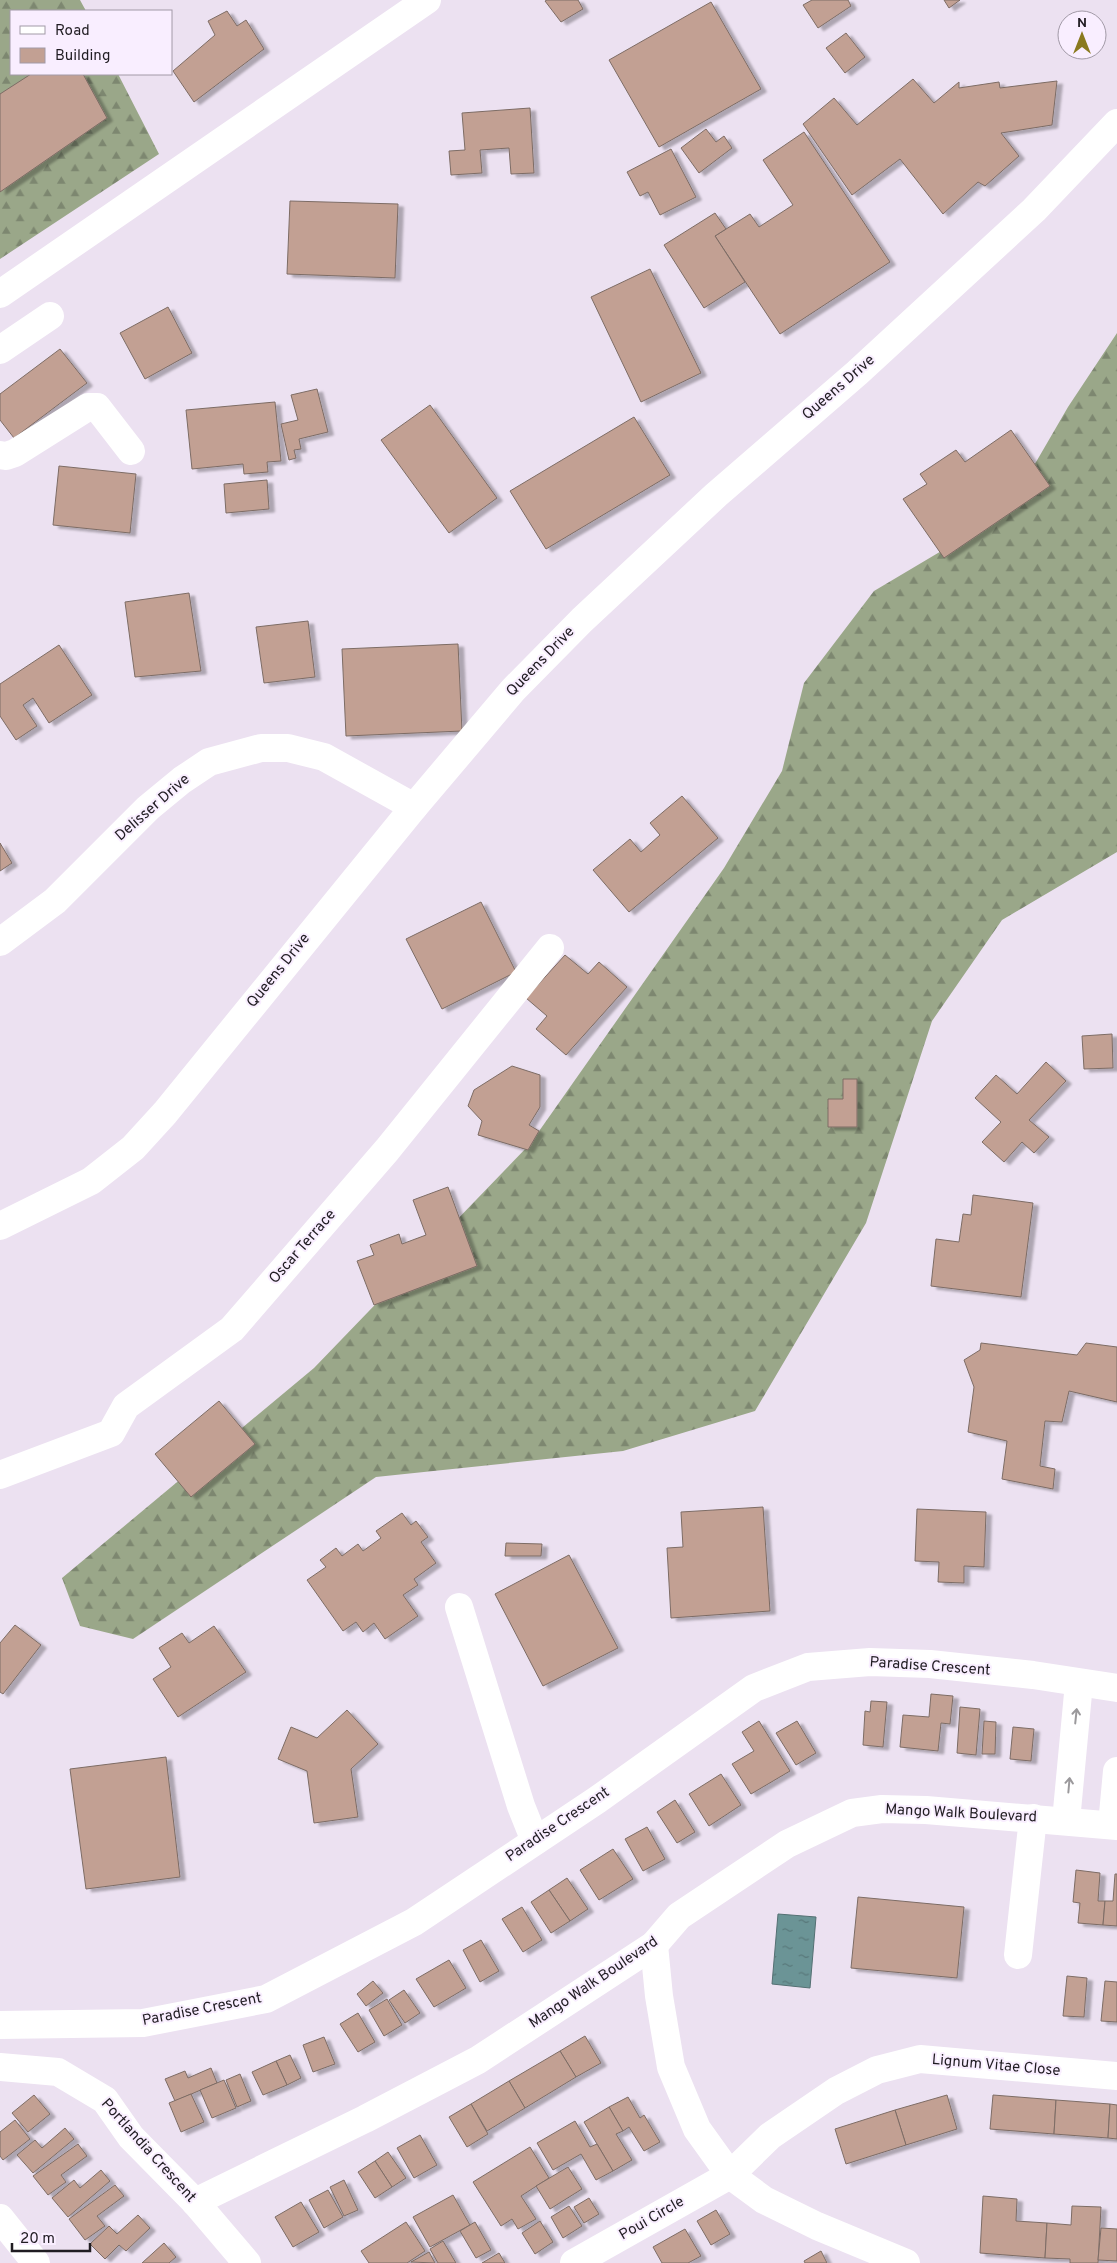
<svg xmlns="http://www.w3.org/2000/svg" width="1117" height="2263" font-family="Overpass,sans-serif">
  <defs>
    <pattern id="forest-firs" width="22" height="20" patternUnits="userSpaceOnUse" patternTransform="scale(1.25)"><rect width="22" height="20" fill="#9aa789"/><path d="M5 1l3.5 6h-7zM16 11l3.5 6h-7z" fill="#7d8770"/></pattern>
    <pattern id="water-ripples" width="26" height="14" patternUnits="userSpaceOnUse" patternTransform="scale(1.25)"><rect width="26" height="14" fill="#6b9496"/><path d="M2 4q2-2 4 0t4 0M15 11q2-2 4 0t4 0" fill="none" stroke="#58787a"/></pattern>
    <filter id="shadow"><feDropShadow dx="5.5" dy="3" stdDeviation="1" flood-color="#0004"/></filter>
  </defs>
  <rect width="100%" height="100%" fill="#ece1f1"/>
  <g fill="url(#forest-firs)">
    <path d="M0 0H80L86 11H11V74H118L159 154 0 259Z"/>
    <path d="M1117 333V852L1002 920 932 1021 866 1223 755 1411 623 1451 376 1477 133 1639 80 1626 62 1578 314 1368 530 1144 724 868 782 771 804 683 874 591 1007 512 1068 407Z"/>
  </g>
  <path fill="url(#water-ripples)" stroke="#547073" d="M778 1914 816 1917 810 1988 772 1984Z"/>
  <g fill="#c2a093" stroke="#7d6c65" filter="url(#shadow)">
    <path d="M547 0H578L583 9 561 22 545 1Z"/>
    <path d="M812 0H848L851 6 818 28 803 5Z"/>
    <path d="M944 0H960L949 8Z"/>
    <path d="M711 2 761 89 659 147 609 60Z"/>
    <path d="M227 11 237 26 246 20 264 49 194 102 173 71 215 35 208 21Z"/>
    <path d="M846 33 865 57 845 73 826 48Z"/>
    <path d="M31 74H83L107 118 0 192V94Z"/>
    <path d="M913 79 934 103 959 82V88L999 82 1000 88 1057 81 1052 125 1001 133 1019 156 985 186 978 182 943 214 900 159 852 195 803 124 834 98 857 125Z"/>
    <path d="M530 108 534 173 511 174 509 148 480 150 482 173 451 175 449 151 465 150 462 113Z"/>
    <path d="M706 129 716 142 724 136 732 148 699 173 681 148Z"/>
    <path d="M804 132 890 262 780 334 715 236 750 214 759 227 793 205 763 160Z"/>
    <path d="M671 149 696 197 660 215 648 192 640 196 627 172Z"/>
    <path d="M290 201 398 204 395 278 287 274Z"/>
    <path d="M715 213 726 229 715 236 745 282 704 308 664 245Z"/>
    <path d="M650 269 701 373 641 402 591 297Z"/>
    <path d="M168 307 192 353 145 379 120 333Z"/>
    <path d="M60 349 87 383 14 438 0 420V394Z"/>
    <path d="M317 389 328 432 299 439 301 449 294 450 296 458 289 460 281 424 298 420 291 395Z"/>
    <path d="M275 402 281 461 267 462 268 472 244 474 243 464 192 469 186 410Z"/>
    <path d="M430 405 497 498 449 533 381 440Z"/>
    <path d="M634 417 670 475 546 549 510 491Z"/>
    <path d="M1011 430 1050 486 944 558 903 499 927 484 920 474 956 450 965 462Z"/>
    <path d="M59 466 136 474 130 533 53 525Z"/>
    <path d="M267 480 269 509 226 513 224 484Z"/>
    <path d="M189 593 201 671 135 677 125 602Z"/>
    <path d="M308 621 315 677 264 683 256 627Z"/>
    <path d="M458 644 462 731 346 736 342 649Z"/>
    <path d="M59 645 92 695 49 723 33 698 23 705 37 726 16 740 0 716V684Z"/>
    <path d="M682 796 718 838 629 912 593 870 630 839 641 852 660 835 650 823Z"/>
    <path d="M0 843 12 863 0 871Z"/>
    <path d="M481 902 516 972 442 1009 406 939Z"/>
    <path d="M565 955 588 974 599 962 627 987 566 1055 536 1029 547 1016 526 998Z"/>
    <path d="M1112 1034 1113 1068 1084 1069 1082 1036Z"/>
    <path d="M1046 1062 1066 1081 1029 1120 1049 1137 1034 1153 1022 1142 1004 1162 982 1142 1001 1122 975 1098 996 1075 1017 1094Z"/>
    <path d="M512 1066 540 1075V1107L529 1125 539 1131 528 1150 478 1135 482 1121 468 1106 474 1090Z"/>
    <path d="M843 1079H857V1127H828V1099H843Z"/>
    <path d="M448 1187 477 1266 374 1305 357 1261 374 1255 370 1245 399 1234 402 1244 426 1235 413 1200Z"/>
    <path d="M973 1195 1033 1203 1021 1297 931 1286 936 1239 959 1242 963 1214 971 1215Z"/>
    <path d="M981 1343 1077 1355 1086 1343 1117 1347V1402L1069 1391 1062 1422 1045 1421 1040 1466 1055 1469 1053 1489 1002 1479 1007 1441 968 1432 974 1387 964 1360 980 1350Z"/>
    <path d="M219 1401 255 1444 191 1497 155 1454Z"/>
    <path d="M763 1507 770 1611 671 1618 667 1548 683 1547 681 1512Z"/>
    <path d="M917 1509 986 1512 984 1567 964 1566V1583L938 1582 939 1562 915 1561Z"/>
    <path d="M402 1513 411 1525 416 1521 428 1537 421 1542 436 1563 414 1579 418 1585 403 1595 418 1616 385 1639 374 1623 363 1632 356 1622 343 1631 307 1580 326 1567 320 1560 336 1548 342 1556 358 1544 363 1551 381 1538 376 1531Z"/>
    <path d="M506 1543 542 1544 541 1556H505Z"/>
    <path d="M569 1555 618 1648 543 1686 495 1594Z"/>
    <path d="M15 1625 41 1645 3 1694 0 1692V1643Z"/>
    <path d="M214 1626 246 1672 178 1717 153 1679 171 1667 159 1648 182 1633 189 1643Z"/>
    <path d="M931 1694 953 1696 950 1724 941 1723 938 1751 900 1747 903 1715 929 1717Z"/>
    <path d="M871 1701 887 1702 883 1747 863 1745 865 1711 870 1712Z"/>
    <path d="M960 1707 980 1709 976 1755 957 1753Z"/>
    <path d="M347 1710 378 1744 351 1769 358 1817 314 1823 307 1771 278 1759 291 1727 317 1738Z"/>
    <path d="M759 1721 790 1771 751 1794 732 1764 754 1751 742 1732Z"/>
    <path d="M797 1721 816 1753 796 1765 776 1733Z"/>
    <path d="M984 1721 996 1722 995 1754H982Z"/>
    <path d="M1013 1727 1034 1729 1031 1761 1010 1759Z"/>
    <path d="M166 1757 180 1877 86 1889 70 1769Z"/>
    <path d="M721 1774 741 1805 709 1826 689 1794Z"/>
    <path d="M675 1800 695 1832 677 1843 657 1812Z"/>
    <path d="M647 1827 665 1859 643 1871 625 1839Z"/>
    <path d="M613 1849 633 1879 599 1900 580 1870Z"/>
    <path d="M1076 1870 1100 1873 1098 1901H1105L1103 1925 1078 1923 1080 1903 1073 1902Z"/>
    <path d="M1115 1874H1117V1926L1103 1925 1105 1901H1113Z"/>
    <path d="M567 1878 588 1909 570 1921 549 1890Z"/>
    <path d="M549 1890 570 1921 551 1933 531 1902Z"/>
    <path d="M858 1897 964 1907 957 1978 851 1968Z"/>
    <path d="M522 1907 542 1940 523 1952 502 1919Z"/>
    <path d="M481 1940 499 1971 480 1982 463 1950Z"/>
    <path d="M449 1960 466 1988 434 2007 416 1979Z"/>
    <path d="M1067 1976 1087 1978 1084 2017 1063 2016Z"/>
    <path d="M373 1981 383 1993 366 2006 357 1994Z"/>
    <path d="M1105 1981 1117 1982V2022L1101 2021Z"/>
    <path d="M404 1990 420 2013 405 2023 389 2000Z"/>
    <path d="M387 1999 402 2025 384 2036 369 2010Z"/>
    <path d="M358 2013 375 2042 358 2052 340 2024Z"/>
    <path d="M585 2036 601 2063 576 2077 560 2051Z"/>
    <path d="M324 2037 335 2064 313 2072 303 2045Z"/>
    <path d="M560 2051 576 2077 525 2108 509 2081Z"/>
    <path d="M290 2055 301 2078 287 2085 276 2061Z"/>
    <path d="M276 2061 287 2085 263 2095 252 2072Z"/>
    <path d="M211 2068 217 2083 175 2101 165 2079 185 2071 188 2078Z"/>
    <path d="M240 2074 251 2101 237 2107 226 2080Z"/>
    <path d="M224 2080 236 2108 212 2118 200 2090Z"/>
    <path d="M509 2081 525 2108 487 2131 471 2104Z"/>
    <path d="M191 2094 204 2122 181 2132 169 2103Z"/>
    <path d="M34 2095 50 2114 28 2132 12 2113Z"/>
    <path d="M947 2095 957 2129 906 2145 895 2110Z"/>
    <path d="M993 2095 1056 2100 1054 2134 990 2129Z"/>
    <path d="M628 2097 640 2118 644 2115 660 2142 644 2151 629 2127 623 2131 609 2107Z"/>
    <path d="M1056 2100 1110 2104 1108 2138 1054 2134Z"/>
    <path d="M471 2104 488 2134 467 2147 449 2117Z"/>
    <path d="M1110 2104 1117 2105V2139L1108 2138Z"/>
    <path d="M609 2107 623 2131 616 2134 632 2160 613 2171 584 2122Z"/>
    <path d="M895 2110 906 2145 846 2164 835 2129Z"/>
    <path d="M15 2120 30 2139 3 2160 0 2156V2132Z"/>
    <path d="M575 2121 590 2147 597 2144 613 2171 596 2180 581 2154 553 2170 537 2143Z"/>
    <path d="M65 2128 74 2139 33 2173 17 2155 35 2140 42 2148Z"/>
    <path d="M420 2135 437 2165 414 2178 397 2148Z"/>
    <path d="M78 2144 87 2156 61 2175 66 2182 48 2195 33 2176Z"/>
    <path d="M530 2147 549 2178 521 2196 536 2219 518 2229 512 2219 501 2226 473 2182Z"/>
    <path d="M388 2152 406 2178 392 2187 375 2161Z"/>
    <path d="M375 2161 392 2187 375 2198 358 2172Z"/>
    <path d="M568 2167 582 2189 550 2209 536 2186Z"/>
    <path d="M101 2170 110 2181 68 2217 52 2198 74 2180 80 2188Z"/>
    <path d="M344 2180 358 2210 344 2216 330 2187Z"/>
    <path d="M115 2185 124 2196 97 2216 105 2226 85 2240 69 2219Z"/>
    <path d="M328 2190 343 2217 324 2228 309 2200Z"/>
    <path d="M453 2195 470 2225 430 2247 413 2217Z"/>
    <path d="M983 2196 1017 2199 1016 2221 1047 2223 1045 2258 980 2253Z"/>
    <path d="M589 2198 599 2214 584 2223 574 2207Z"/>
    <path d="M301 2202 319 2232 293 2247 275 2217Z"/>
    <path d="M569 2206 582 2226 563 2238 551 2217Z"/>
    <path d="M1072 2206 1101 2207 1098 2263H1070V2259L1045 2258 1047 2223 1071 2225Z"/>
    <path d="M716 2210 730 2234 711 2245 697 2221Z"/>
    <path d="M138 2215 150 2228 126 2251 119 2245 105 2259 90 2244 109 2226 117 2234Z"/>
    <path d="M540 2221 553 2242 535 2254 522 2233Z"/>
    <path d="M406 2222 425 2251 407 2263H369L361 2251Z"/>
    <path d="M475 2222 491 2250 476 2258 460 2231Z"/>
    <path d="M1101 2228 1117 2229V2261L1098 2260Z"/>
    <path d="M685 2229 701 2256 688 2263H662L653 2247Z"/>
    <path d="M443 2241 456 2263H438L430 2249Z"/>
    <path d="M164 2243 176 2257 169 2263H142Z"/>
    <path d="M821 2251 827 2263H805L804 2261Z"/>
    <path d="M429 2252 435 2263 411 2262Z"/>
    <path d="M499 2253 505 2263H482Z"/>
  </g>
  <g fill="none" stroke-linecap="round" stroke-linejoin="round">
    <g stroke="#fff" stroke-width="28">
      <path d="M0 350 50 316"/>
      <path d="M0 455 6 456 15 453 88 407H97L131 451"/>
      <path d="M0 942 55 901 148 808 182 780 209 762 261 748H288L324 757 414 807"/>
      <path d="M0 1475 111 1433 126 1406 232 1329 387 1150 550 948"/>
      <path d="M459 1607 521 1806 535 1841"/>
      <path d="M1066 1821 1079 1683"/>
      <path d="M1112 1825 1117 1771"/>
      <path d="M654 1945 659 1996 671 2067 697 2129 730 2175 764 2200 817 2226 906 2263"/>
      <path d="M1018 1955 1033 1818"/>
      <path d="M0 2025 143 2023 266 1999 414 1922 597 1800 754 1688 808 1667 870 1662 930 1664 1033 1675 1117 1688"/>
      <path d="M0 2067 58 2072 105 2100 131 2137 195 2202 247 2263"/>
      <path d="M195 2202 365 2119 478 2060 654 1945 679 1916 787 1844 852 1813 882 1809 926 1810 1117 1826"/>
      <path d="M0 2218 36 2263"/>
      <path d="M574 2263 730 2175 770 2136 836 2091 877 2070 920 2059 1117 2076"/>
    </g>
    <g stroke="#fff" stroke-width="28">
      <path d="M0 294 427 0"/>
      <path d="M0 1226 91 1181 133 1148 165 1113 414 807 513 690 582 620 716 495 857 373 1034 210 1117 123"/>
    </g>
  </g>
  <defs><path id="oneway-shaft" d="M-6 0H5M1.5-3L5.5 0L1.5 3" fill="none" stroke-width="1.6" stroke-linecap="round" stroke-linejoin="round" transform="scale(1.25)"/></defs>
  <g stroke="#9b999c">
    <use href="#oneway-shaft" transform="translate(1076 1716) rotate(-84)"/>
    <use href="#oneway-shaft" transform="translate(1069 1785) rotate(-85)"/>
  </g>
  <g text-anchor="middle" dominant-baseline="central" stroke-width="4" stroke-linejoin="round" paint-order="stroke">
    <g font-size="15" fill="#201c22" stroke="#f9eeff">
      <text transform="translate(839 388) rotate(-41)">Queens Drive</text>
      <text transform="translate(541 662) rotate(-46)">Queens Drive</text>
      <text transform="translate(153 808) rotate(-41)">Delisser Drive</text>
      <text transform="translate(279 971) rotate(-51)">Queens Drive</text>
      <text transform="translate(303 1247) rotate(-49)">Oscar Terrace</text>
      <text transform="translate(930 1667) rotate(4)">Paradise Crescent</text>
      <text transform="translate(961 1814) rotate(3)">Mango Walk Boulevard</text>
      <text transform="translate(558 1825) rotate(-34)">Paradise Crescent</text>
      <text transform="translate(594 1983) rotate(-34)">Mango Walk Boulevard</text>
      <text transform="translate(202 2010) rotate(-11)">Paradise Crescent</text>
      <text transform="translate(996 2066) rotate(5)">Lignum Vitae Close</text>
      <text transform="translate(148 2151) rotate(48)">Portlandia Crescent</text>
      <text transform="translate(652 2219) rotate(-30)">Poui Circle</text>
    </g>
  </g>
  <rect x="10" y="10" width="162" height="65" fill="#f9eeff" stroke="#a29aa7"/>
  <rect x="20" y="26" width="25" height="8" fill="#ffffff" stroke="#a29aa7"/>
  <text x="55" y="35" font-size="15" fill="#201c22">Road</text>
  <rect x="20" y="48" width="25" height="15" fill="#c2a093" stroke="#a29aa7"/>
  <text x="55" y="60" font-size="15" fill="#201c22">Building</text>
  <g transform="translate(1082 35)"><circle r="24" fill="#f9eeff" stroke="#a29aa7"/>
  <path d="M0-4L9 19L0 12L-9 19Z" fill="#8a7a1f"/>
  <text y="-8" font-size="14" font-weight="bold" text-anchor="middle" fill="#201c22">N</text>
  </g>
  <path d="M12 2243v8h78v-8" fill="none" stroke="#201c22" stroke-width="2.5"/>
  <text x="20" y="2243" font-size="15" fill="#201c22" stroke="#f9eeff" stroke-width="4" paint-order="stroke">20 m</text>
</svg>
